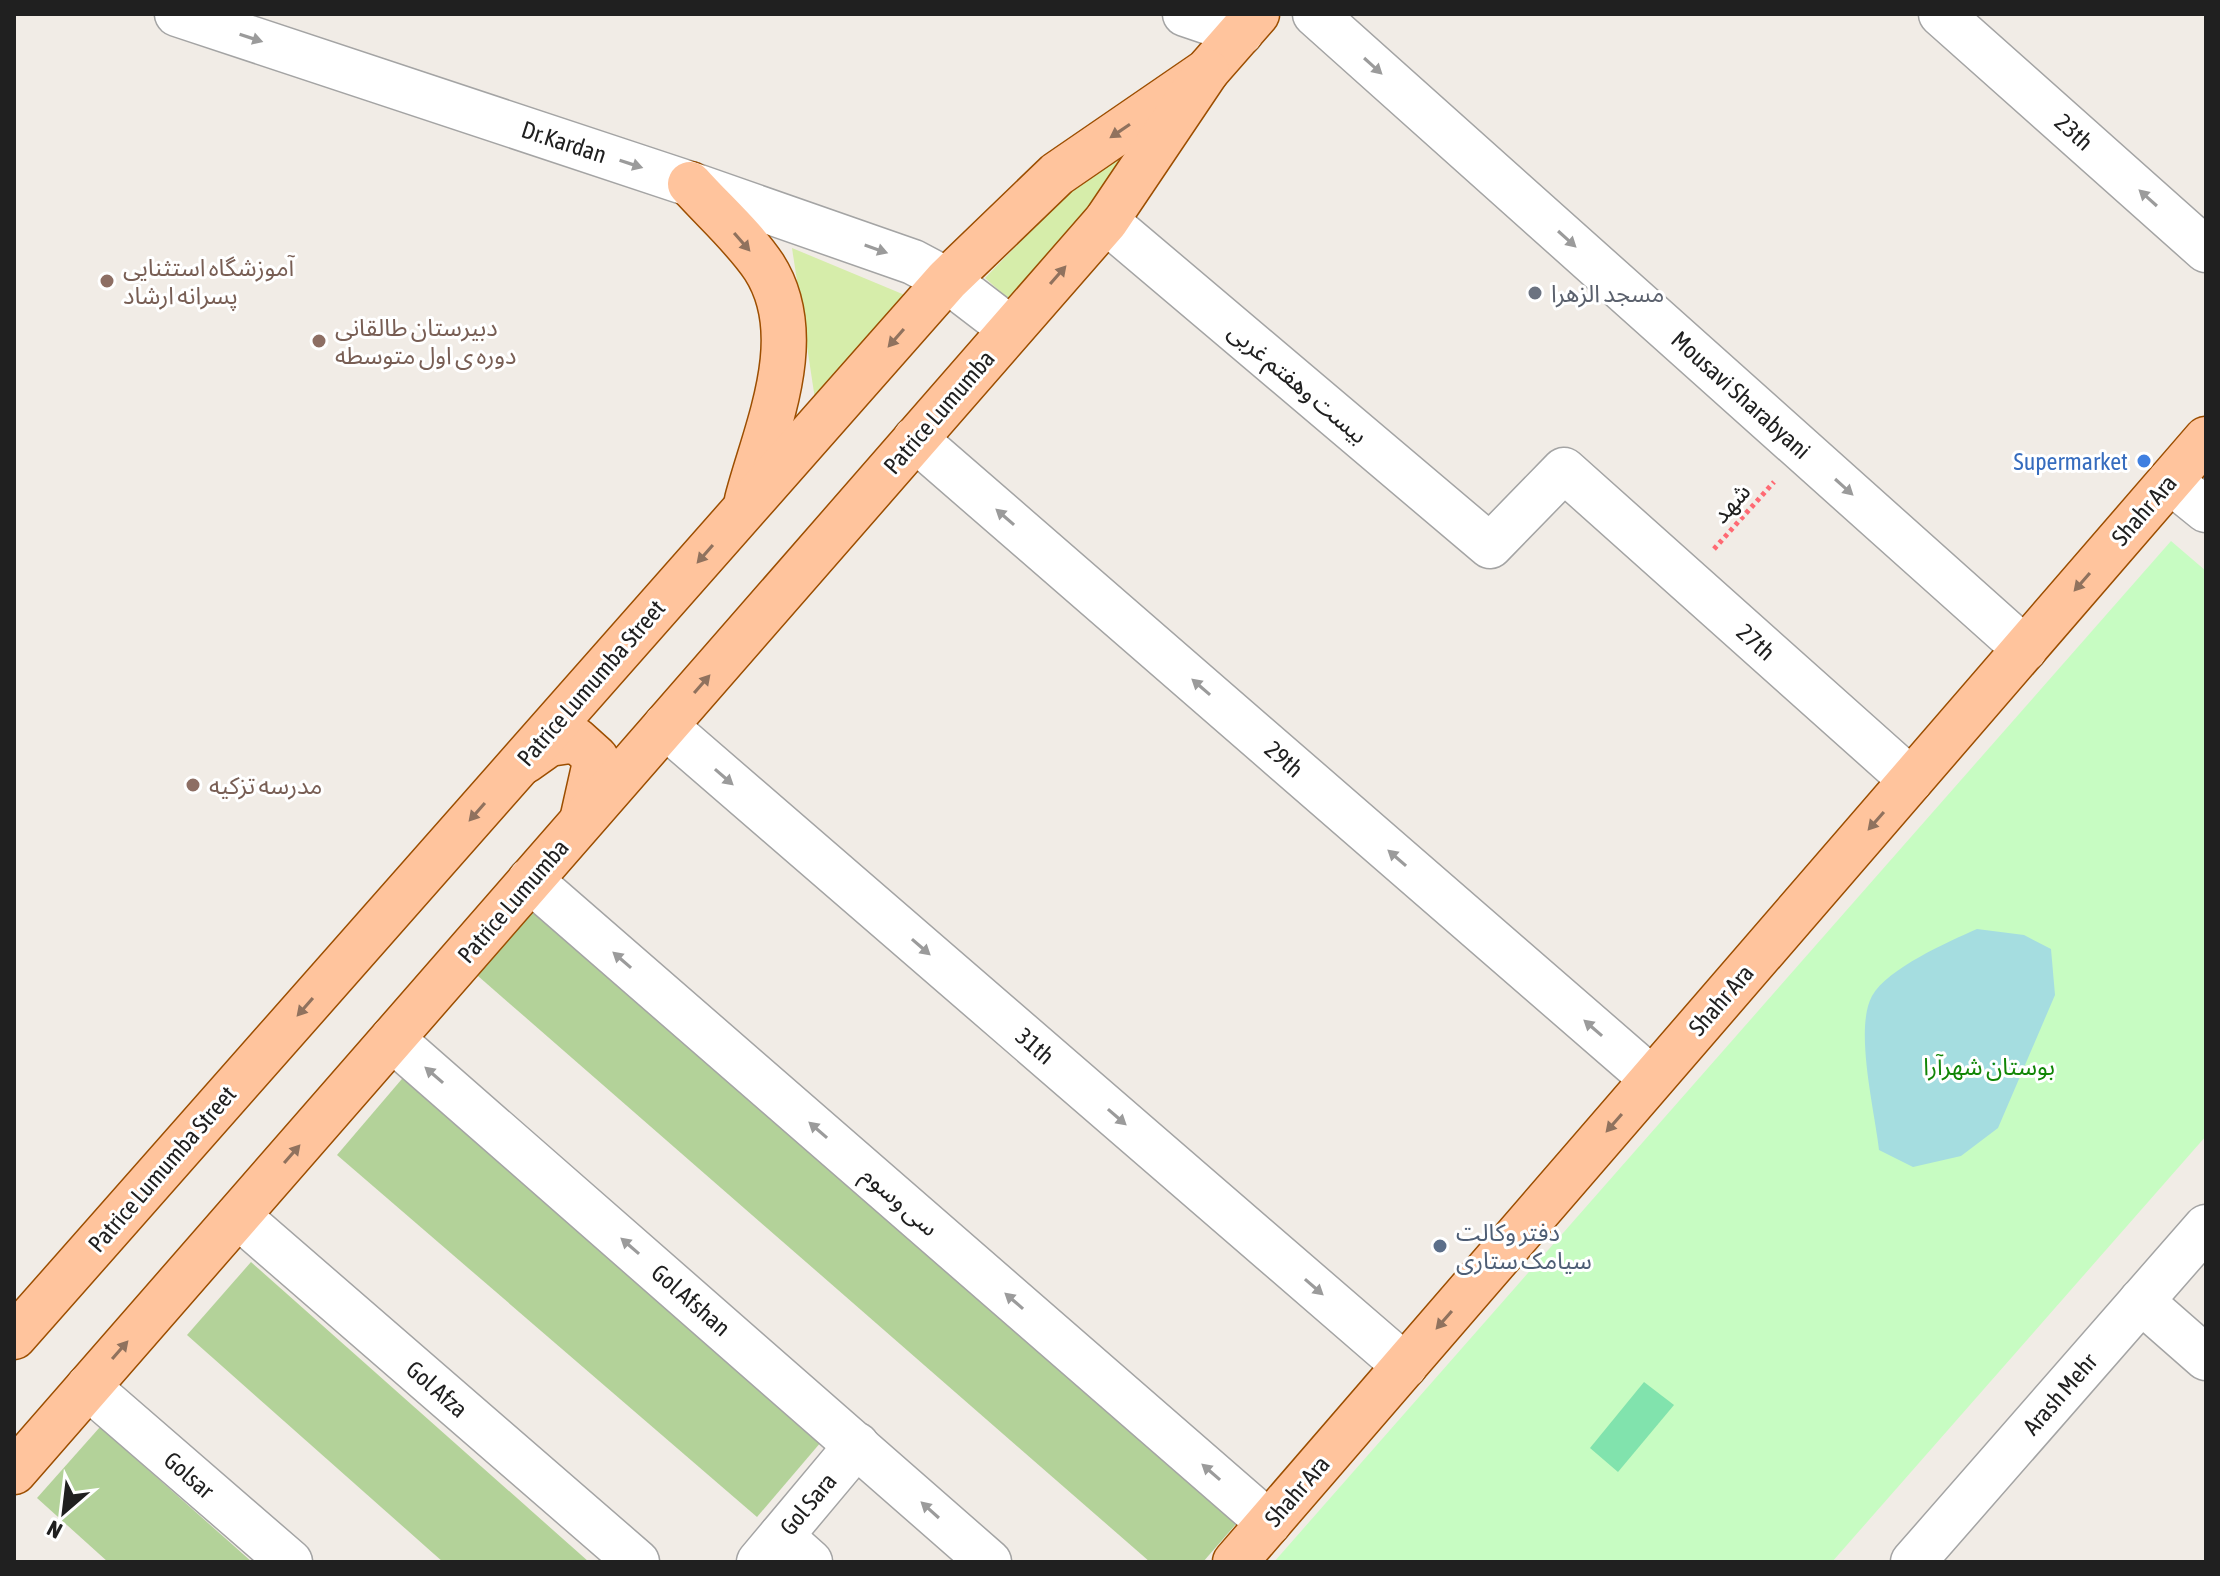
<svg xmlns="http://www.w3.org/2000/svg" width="2220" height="1576" font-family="'Asap Condensed','Noto Sans Arabic',sans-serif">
  <rect width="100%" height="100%" fill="#f1ece6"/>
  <g fill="#d6edaa">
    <path d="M1171 109 1013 303 985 278 1116 144Z"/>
    <path d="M792 248 912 298 815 399Z"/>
  </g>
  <g fill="#b3d299">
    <path d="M526 905 1236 1524 1203 1562H1150L470 969Z"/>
    <path d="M407 1073 827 1435 757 1517 337 1155Z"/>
    <path d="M251 1262 589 1562H443L187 1335Z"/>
    <path d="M100 1427 252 1562H108L37 1498Z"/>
  </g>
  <path fill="#c7fcc2" d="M2171 541 2206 571V1136L1832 1562H1274Z"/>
  <path fill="#81e3ad" d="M1644 1382 1674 1405 1618 1472 1590 1448Z"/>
  <path fill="#a5dde0" d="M1977 929 2024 935 2051 949 2055 995 1998 1128 1961 1156 1913 1167 1879 1150C1875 1112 1854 1029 1872 996 1888 968 1948 942 1977 929Z"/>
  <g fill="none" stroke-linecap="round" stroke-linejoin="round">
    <g stroke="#a4a4a4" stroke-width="47">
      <g id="minor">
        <path d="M177 14 690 184 913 262 947 280 1011 329"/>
        <path d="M1185 14 1241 33"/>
        <path d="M1315 14 2025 649"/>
        <path d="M1941 14 2206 250"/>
        <path d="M1106 221 1490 546 1564 470 1911 780"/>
        <path d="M915 439 1652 1079"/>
        <path d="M2170 481 2206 510"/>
        <path d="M665 726 1405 1366"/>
        <path d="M530 880 1269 1523"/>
        <path d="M392 1039 989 1562"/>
        <path d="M238 1216 637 1562"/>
        <path d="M2141 1301 2206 1358"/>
        <path d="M88 1387 290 1562"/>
        <path d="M781 1536 810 1562"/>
        <path d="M759 1562 857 1445"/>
        <path d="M1913 1562 2206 1227"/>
      </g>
    </g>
    <g stroke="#9c4e00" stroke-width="47">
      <g id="major">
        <path d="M690 184C714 211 744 237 764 267 809 337 766 428 747 500"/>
        <path d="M525 761 549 744 576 740 596 758 583 816"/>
        <path d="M14 1337 947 280 1057 174 1207 71 1257 14"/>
        <path d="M14 1472 1106 221 1207 71"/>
        <path d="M1235 1562 2206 439"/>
      </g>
    </g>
    <path stroke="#ff6973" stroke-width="5" stroke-dasharray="4 4" stroke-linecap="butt" d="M1714 549 1774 482"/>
    <use href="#minor" stroke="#fff" stroke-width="44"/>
    <use href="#major" stroke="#ffc49d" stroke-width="44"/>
  </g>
  <defs><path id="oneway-solid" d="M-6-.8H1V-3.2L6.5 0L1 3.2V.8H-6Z" transform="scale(2)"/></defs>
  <g fill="#9b9b9b">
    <use href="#oneway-solid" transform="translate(251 38) rotate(18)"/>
    <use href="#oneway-solid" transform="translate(1373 66) rotate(42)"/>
    <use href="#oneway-solid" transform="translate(631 164) rotate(18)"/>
    <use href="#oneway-solid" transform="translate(2148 198) rotate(-138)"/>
    <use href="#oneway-solid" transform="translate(1567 239) rotate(42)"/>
    <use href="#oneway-solid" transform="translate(876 249) rotate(19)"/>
    <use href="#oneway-solid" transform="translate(1844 487) rotate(42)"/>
    <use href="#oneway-solid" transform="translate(1005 517) rotate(-139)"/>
    <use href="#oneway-solid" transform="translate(1201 687) rotate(-139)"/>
    <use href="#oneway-solid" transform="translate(724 777) rotate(41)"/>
    <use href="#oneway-solid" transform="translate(1397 858) rotate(-139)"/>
    <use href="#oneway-solid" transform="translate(921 947) rotate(41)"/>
    <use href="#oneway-solid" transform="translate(622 960) rotate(-139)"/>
    <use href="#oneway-solid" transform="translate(1593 1028) rotate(-139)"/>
    <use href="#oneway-solid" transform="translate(434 1075) rotate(-139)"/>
    <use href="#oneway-solid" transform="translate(1117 1117) rotate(41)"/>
    <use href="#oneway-solid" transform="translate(818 1130) rotate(-139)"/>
    <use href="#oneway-solid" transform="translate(630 1246) rotate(-139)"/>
    <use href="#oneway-solid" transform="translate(1314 1287) rotate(41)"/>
    <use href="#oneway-solid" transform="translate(1014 1301) rotate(-139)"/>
    <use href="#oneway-solid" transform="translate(1211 1472) rotate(-139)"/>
    <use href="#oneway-solid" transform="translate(930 1510) rotate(-138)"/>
  </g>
  <g fill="#90725e">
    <use href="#oneway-solid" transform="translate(1120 131) rotate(146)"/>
    <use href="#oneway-solid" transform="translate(742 242) rotate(49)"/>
    <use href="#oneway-solid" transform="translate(1058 275) rotate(-49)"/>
    <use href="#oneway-solid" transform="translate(896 338) rotate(131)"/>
    <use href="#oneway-solid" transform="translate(705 554) rotate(131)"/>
    <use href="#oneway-solid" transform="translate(2082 582) rotate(131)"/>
    <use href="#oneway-solid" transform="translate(702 684) rotate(-49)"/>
    <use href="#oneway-solid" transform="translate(477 812) rotate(131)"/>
    <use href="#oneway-solid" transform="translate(1876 821) rotate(131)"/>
    <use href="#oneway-solid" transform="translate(305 1007) rotate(131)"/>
    <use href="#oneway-solid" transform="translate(1614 1123) rotate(131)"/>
    <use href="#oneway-solid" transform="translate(292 1154) rotate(-49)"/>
    <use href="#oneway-solid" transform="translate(1444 1320) rotate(131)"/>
    <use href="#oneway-solid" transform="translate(120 1350) rotate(-49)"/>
  </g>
  <g fill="#8d6e63" stroke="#fff" stroke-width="3">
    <circle cx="107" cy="281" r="8"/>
    <circle cx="319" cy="341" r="8"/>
    <circle cx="193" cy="785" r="8"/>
  </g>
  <circle fill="#6b7280" stroke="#fff" stroke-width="3" cx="1535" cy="293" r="8"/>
  <circle fill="#3f7fe0" stroke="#fff" stroke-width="3" cx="2144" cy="461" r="8"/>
  <circle fill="#5c6f8a" stroke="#fff" stroke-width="3" cx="1440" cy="1246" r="8"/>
  <g text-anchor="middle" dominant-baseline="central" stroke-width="6" stroke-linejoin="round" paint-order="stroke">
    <g font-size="24" fill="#202020" stroke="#fff">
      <text transform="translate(2074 132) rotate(42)">23th</text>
      <text transform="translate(564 142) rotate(18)">Dr.Kardan</text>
      <text transform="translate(1298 383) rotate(40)">بیست وهفتم غربی</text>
      <text transform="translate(1741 395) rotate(42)">Mousavi Sharabyani</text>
      <text transform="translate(939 412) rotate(-49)">Patrice Lumumba</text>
      <text transform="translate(1731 503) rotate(-48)">شهد</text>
      <text transform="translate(2144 510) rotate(-49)">Shahr Ara</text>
      <text transform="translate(1756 642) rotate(42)">27th</text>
      <text transform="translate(591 683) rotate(-49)">Patrice Lumumba Street</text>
      <text transform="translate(1284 759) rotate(41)">29th</text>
      <text transform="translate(513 901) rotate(-49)">Patrice Lumumba</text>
      <text transform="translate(1721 1000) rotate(-49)">Shahr Ara</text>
      <text transform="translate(1035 1046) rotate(41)">31th</text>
      <text transform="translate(162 1169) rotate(-49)">Patrice Lumumba Street</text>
      <text transform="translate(900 1201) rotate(41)">سی وسوم</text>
      <text transform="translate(691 1300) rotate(41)">Gol Afshan</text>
      <text transform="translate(437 1389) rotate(41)">Gol Afza</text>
      <text transform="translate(2060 1394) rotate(-49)">Arash Mehr</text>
      <text transform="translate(189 1475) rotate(41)">Golsar</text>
      <text transform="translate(1297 1491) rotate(-49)">Shahr Ara</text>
      <text transform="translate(808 1504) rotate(-50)">Gol Sara</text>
    </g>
    <g font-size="24" fill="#785e54" stroke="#fff" text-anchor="start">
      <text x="123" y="267">آموزشگاه استثنایی<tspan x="123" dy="28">پسرانه ارشاد</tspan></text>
      <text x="335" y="327">دبیرستان طالقانی<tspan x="335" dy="28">دوره ی اول متوسطه</tspan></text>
      <text x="209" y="785">مدرسه تزکیه</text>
    </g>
    <g font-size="24" fill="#5b616d" stroke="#fff" text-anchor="start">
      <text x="1551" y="293">مسجد الزهرا</text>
    </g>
    <g font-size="24" fill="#366cbe" stroke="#fff" text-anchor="end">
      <text x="2128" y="461">Supermarket</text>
    </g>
    <g font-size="24" fill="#118606" stroke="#fff">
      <text x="1989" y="1066">بوستان شهرآرا</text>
    </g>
    <g font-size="24" fill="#4e5e75" stroke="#fff" text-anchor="start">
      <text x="1456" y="1232">دفتر وکالت<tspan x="1456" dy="28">سیامک ستاری</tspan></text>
    </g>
  </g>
  <rect width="2220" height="1576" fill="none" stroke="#202020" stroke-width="32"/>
  <g transform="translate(64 1512) rotate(208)" stroke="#ffffff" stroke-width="6" paint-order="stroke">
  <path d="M0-6L14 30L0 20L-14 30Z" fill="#202020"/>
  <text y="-12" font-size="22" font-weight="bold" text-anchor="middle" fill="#202020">N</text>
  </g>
</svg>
